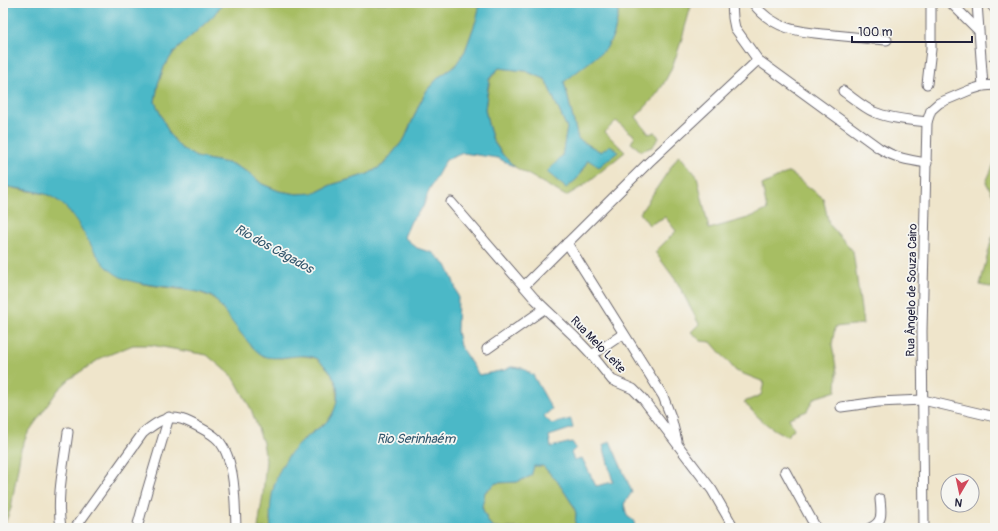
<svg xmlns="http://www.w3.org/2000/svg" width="998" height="531" font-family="Pangolin,sans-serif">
  <rect width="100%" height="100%" fill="#f6f6f2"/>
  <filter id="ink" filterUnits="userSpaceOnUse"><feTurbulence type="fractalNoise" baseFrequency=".025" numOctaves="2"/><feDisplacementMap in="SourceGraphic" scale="8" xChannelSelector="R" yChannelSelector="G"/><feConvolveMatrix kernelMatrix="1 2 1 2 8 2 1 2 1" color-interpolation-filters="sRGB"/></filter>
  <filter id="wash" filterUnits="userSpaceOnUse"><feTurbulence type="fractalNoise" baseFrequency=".012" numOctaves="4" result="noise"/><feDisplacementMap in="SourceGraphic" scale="16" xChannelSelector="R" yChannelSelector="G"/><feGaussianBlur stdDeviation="0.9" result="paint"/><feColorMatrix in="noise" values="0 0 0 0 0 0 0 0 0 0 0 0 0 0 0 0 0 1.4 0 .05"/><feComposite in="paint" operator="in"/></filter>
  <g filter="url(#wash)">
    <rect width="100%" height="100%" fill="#efe5cb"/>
    <g fill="#a7be64" stroke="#647050">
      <path d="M223 3H480L477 18 465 51 455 66 439 77 427 90 419 105 405 138 383 165 368 174 331 185 315 193 297 194 279 191 262 184 249 173 232 164 196 157 181 148 170 135 155 102 158 84 164 67 174 52 213 16Z"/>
      <path d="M618 3H692C684 29 678 59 664 83 657 96 646 106 636 117L649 134 655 132 659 138 652 147 641 151 631 143 635 136 616 121 605 132 625 152 583 186 566 196 515 167 503 155 493 140 488 124 485 109 490 79 499 68 525 71 545 79 567 128 562 156 577 179 588 160 601 152 578 139 564 81 606 48 614 34 618 16Z"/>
      <path d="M679 155 697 176 709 229 748 218 767 210 762 185 789 172 823 198 829 224 853 251 863 324 835 327 832 345 837 372 836 391 814 398 807 411 789 418 794 429 787 436C768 428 757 417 744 402L761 395 764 382 736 371 711 342 701 341 691 332 699 324 677 282 655 252 676 231 665 217 649 225 640 213Z"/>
      <path d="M995 162V199L986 182Z"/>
      <path d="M3 186 50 195 65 206 78 222 97 255 143 284 198 292 214 298 251 344 263 356 281 358 299 355 316 358 330 370 337 386V405L329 420 301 441 274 485 270 519 271 528H258L263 494 266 460 263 443 251 409 234 378 207 355 151 345H133L101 358 71 378 58 390 28 433 21 449 11 508 3 528Z"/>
      <path d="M995 226V288L980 285Z"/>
      <path d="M534 466H543L558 482 573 505 576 513 575 528H495L488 522 482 507 485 492 496 483 517 482 531 476Z"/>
    </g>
    <path fill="#4cb8c7" stroke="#376d81" d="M3 3H223L213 16 174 52 164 67 158 84 155 102 170 135 181 148 196 157 232 164 249 173 262 184 279 191 297 194 315 193 331 185 368 174 383 165 405 138 419 105 427 90 439 77 455 66 465 51 477 18 480 3H618V16L614 34 606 49 564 82 578 139 601 152 610 145 618 152 599 167 588 160 577 179 566 188 547 172 562 156 567 128 545 79 525 71 499 68 489 79 485 109 488 124 493 141 503 155 515 167 498 158 463 153 446 160 429 190 423 207 411 221 404 237 417 248 433 253 446 265 453 280 458 296 457 331 460 346 479 375 505 370 511 367 522 368 533 375 552 409 544 416 552 424 571 419 573 428 549 436 551 447 572 442 576 448 571 453 574 460 582 458 596 486 613 482 603 445 610 441 632 492 624 504 627 516 634 521 635 528H575L576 513 573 505 558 482 543 466H534L531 476 517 482 496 483 485 492 482 507 488 522 495 528H271C268 502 274 474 290 454 297 444 307 437 316 430 320 427 325 424 328 420 336 412 339 397 337 386 335 379 330 371 325 366 322 364 319 359 316 358 301 351 275 363 262 355 251 349 232 321 223 310 220 306 217 301 214 298 194 286 153 288 128 280 88 267 87 214 50 196 41 191 14 188 3 186Z"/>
  </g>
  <g filter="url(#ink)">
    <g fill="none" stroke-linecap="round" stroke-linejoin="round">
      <g stroke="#6a666d" stroke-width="11">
        <g id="street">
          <path d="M732 3 733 18 735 28 758 60 879 148C895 158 908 160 927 163"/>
          <path d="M753 3C774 31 802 32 834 35 852 37 869 39 887 40"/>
          <path d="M951 3 978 30"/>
          <path d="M977 3 983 86"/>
          <path d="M990 3 995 9"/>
          <path d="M927 84 931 49V3"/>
          <path d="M843 91C853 98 863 107 874 112 891 119 910 120 927 122"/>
          <path d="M451 202 534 298 575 337 592 355 612 380 633 389 643 399 712 490 734 528"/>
          <path d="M567 243 663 396 671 417 677 441"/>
          <path d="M524 286 649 162 758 60"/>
          <path d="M487 349 544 309"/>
          <path d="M592 355 623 334"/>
          <path d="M841 407 878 402 923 400 995 417"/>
          <path d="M785 471 816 528"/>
          <path d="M61 528C56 496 64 464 68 432"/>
          <path d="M75 528 143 433C160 419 170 413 191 423 199 427 208 431 215 437 236 454 235 503 236 528"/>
          <path d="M137 528 147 491 169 417"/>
          <path d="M870 528C884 522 881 512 880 499"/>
          <path d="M924 528 922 331 927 122 931 110 939 103 970 90 983 86 995 85"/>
        </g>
      </g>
      <path stroke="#6a666d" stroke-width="1.5" stroke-dasharray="3 3" stroke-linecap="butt" d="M989 60 995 58"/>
      <use href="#street" stroke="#fff" stroke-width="9"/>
    </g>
  </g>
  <g text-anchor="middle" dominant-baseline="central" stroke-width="3.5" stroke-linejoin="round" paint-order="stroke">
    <g font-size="12" fill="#22223b" stroke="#f6f6f2">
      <text transform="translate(912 290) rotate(-89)">Rua Ângelo de Souza Cairo</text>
      <text transform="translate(598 345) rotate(46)">Rua Melo Leite</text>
    </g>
    <g font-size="13" font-style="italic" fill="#31566c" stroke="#f6f6f2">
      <text transform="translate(274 249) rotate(29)">Rio dos Cágados</text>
      <text x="416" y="439">Rio Serinhaém</text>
    </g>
  </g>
  <rect width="998" height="531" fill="none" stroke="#f6f6f2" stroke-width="16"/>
  <g transform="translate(960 493) rotate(189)"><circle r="19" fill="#f6f6f2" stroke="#a1a1a9"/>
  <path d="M0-3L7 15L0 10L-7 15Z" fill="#d1495b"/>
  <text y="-6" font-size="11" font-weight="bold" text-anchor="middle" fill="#22223b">N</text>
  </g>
  <path d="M852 36v6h120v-6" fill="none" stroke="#22223b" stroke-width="2"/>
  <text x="858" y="36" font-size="12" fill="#22223b" stroke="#f6f6f2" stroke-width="3" paint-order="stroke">100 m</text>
</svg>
